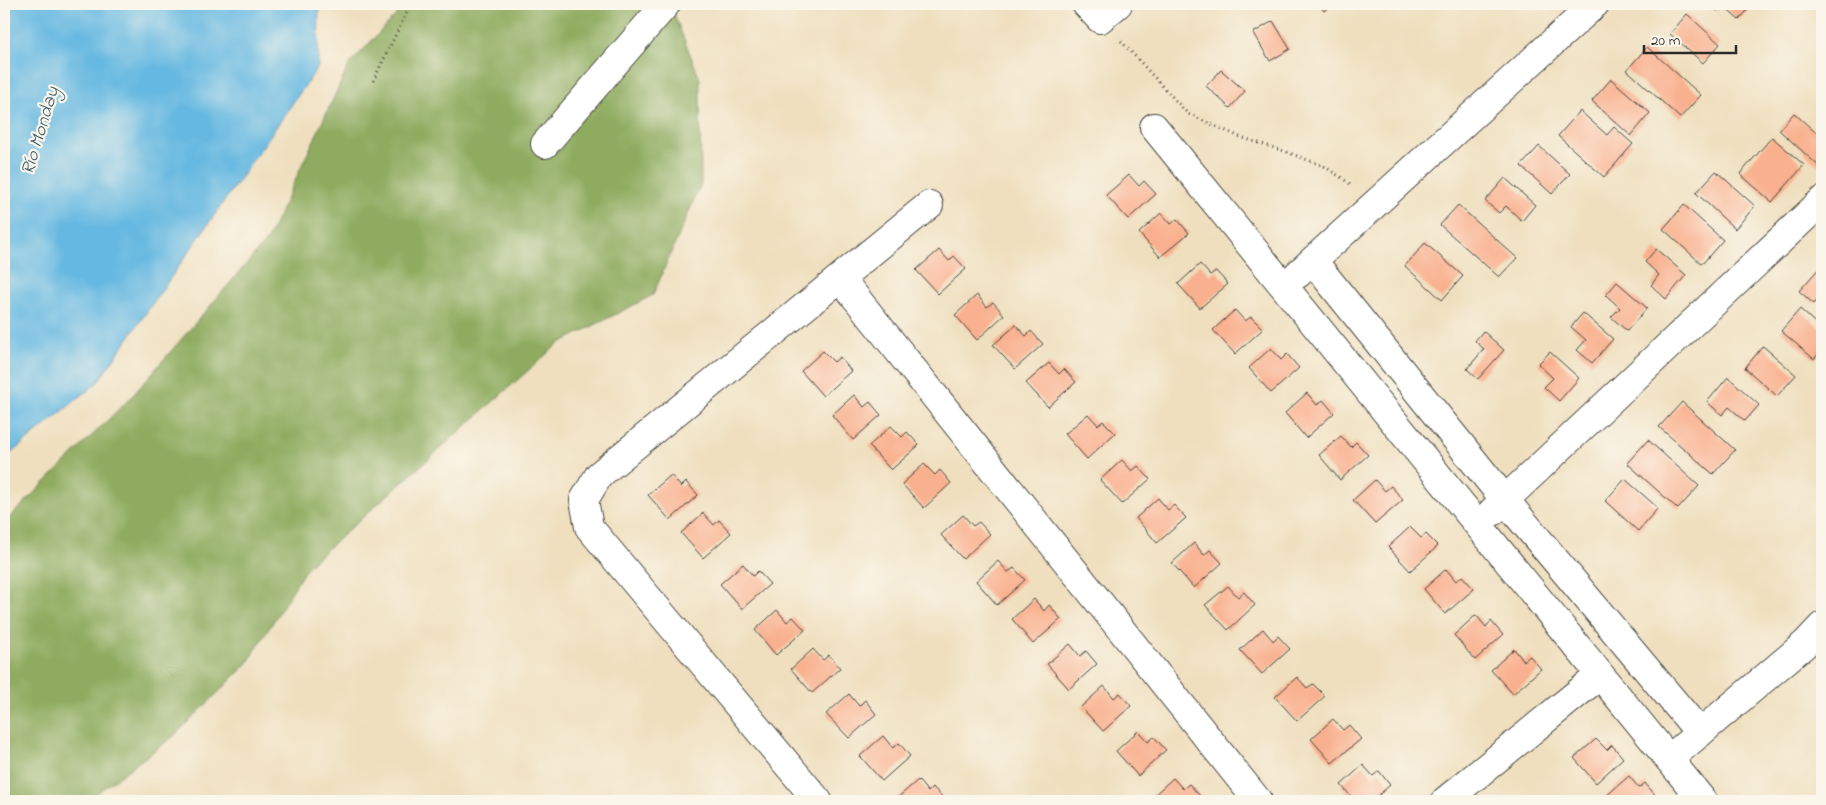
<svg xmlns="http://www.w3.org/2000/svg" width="1826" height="805" font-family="'Indie Flower',sans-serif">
  <rect width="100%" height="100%" fill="#fbf7ec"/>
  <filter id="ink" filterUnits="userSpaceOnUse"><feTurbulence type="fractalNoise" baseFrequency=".02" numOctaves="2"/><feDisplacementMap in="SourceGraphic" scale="10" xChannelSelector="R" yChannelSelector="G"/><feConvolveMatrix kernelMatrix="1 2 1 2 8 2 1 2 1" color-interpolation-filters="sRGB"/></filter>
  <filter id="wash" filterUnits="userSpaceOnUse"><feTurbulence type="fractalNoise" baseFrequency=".0096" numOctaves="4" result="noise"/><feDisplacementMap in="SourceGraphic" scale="20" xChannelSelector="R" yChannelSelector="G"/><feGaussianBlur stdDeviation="1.12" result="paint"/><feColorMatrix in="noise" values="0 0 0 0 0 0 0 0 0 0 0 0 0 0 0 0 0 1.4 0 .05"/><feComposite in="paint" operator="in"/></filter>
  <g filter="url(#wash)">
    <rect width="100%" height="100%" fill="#efdfbe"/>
    <path fill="#8eab5e" stroke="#5c6b44" d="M406 4H670L700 79 701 184 653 295 558 344 307 567 247 664 174 736 86 801H4V523L134 394 267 240 349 65Z"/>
    <path fill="#65b8e1" stroke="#487286" d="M4 4H319L318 67 97 383 4 459Z"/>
    <g id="blocks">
      <g fill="#f9b08e">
        <path d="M1319 4H1333L1324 11Z"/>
        <path d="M1709 4H1750L1752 5 1739 20 1722 5 1717 11Z"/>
        <path d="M1687 14 1720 44 1703 63 1670 34Z"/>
        <path d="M1273 21 1290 49 1270 61 1253 33Z"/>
        <path d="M1647 47 1701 95 1680 118 1627 70Z"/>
        <path d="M1221 70 1245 91 1230 108 1206 86Z"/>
        <path d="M1611 79 1650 113 1631 136 1592 101Z"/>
        <path d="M1580 111 1607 135 1614 127 1633 144 1604 177 1558 136Z"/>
        <path d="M1794 113 1822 138V169L1779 130Z"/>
        <path d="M1772 137 1804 165 1772 202 1740 174Z"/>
        <path d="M1539 146 1570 174 1552 194 1521 166Z"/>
        <path d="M1716 171 1755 206 1735 229 1696 193Z"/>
        <path d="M1129 175 1139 186 1144 181 1156 194 1128 219 1106 195Z"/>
        <path d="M1505 178 1535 205 1522 221 1506 206 1499 213 1485 201Z"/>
        <path d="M1458 205 1517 258 1499 277 1440 225Z"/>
        <path d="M1684 205 1723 240 1702 264 1663 229Z"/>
        <path d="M1161 213 1171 224 1177 219 1189 233 1160 257 1139 233Z"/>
        <path d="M1425 243 1463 276 1442 300 1405 266Z"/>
        <path d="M1656 249 1686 275 1666 299 1651 285 1659 275 1645 262Z"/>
        <path d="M939 250 949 261 954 256 966 269 938 294 916 270Z"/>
        <path d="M1200 264 1210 275 1216 271 1228 284 1200 308 1178 284Z"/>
        <path d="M1822 265V296L1821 295 1814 304 1799 291Z"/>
        <path d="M1617 282 1647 308 1627 331 1611 317 1620 308 1606 295Z"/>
        <path d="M977 295 987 307 993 302 1004 315 977 340 955 315Z"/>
        <path d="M1800 309 1822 329V350L1814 359 1781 331Z"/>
        <path d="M1235 310 1245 321 1251 317 1263 329 1235 354 1213 330Z"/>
        <path d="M1583 313 1613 339 1592 363 1577 350 1586 340 1571 327Z"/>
        <path d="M1016 325 1026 336 1031 331 1043 344 1015 369 993 345Z"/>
        <path d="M1483 331 1504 350 1478 379 1467 369 1484 349 1475 341Z"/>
        <path d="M1763 346 1796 375 1777 396 1745 368Z"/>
        <path d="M1271 348 1281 360 1287 354 1299 368 1271 393 1249 368Z"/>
        <path d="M823 351 834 362 840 357 851 371 823 396 801 371Z"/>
        <path d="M1550 352 1579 378 1559 401 1544 387 1553 378 1538 364Z"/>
        <path d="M1049 363 1059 374 1064 369 1076 382 1048 407 1026 383Z"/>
        <path d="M1728 377 1759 405 1745 421 1729 407 1722 415 1707 402Z"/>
        <path d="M1307 393 1317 405 1323 400 1334 413 1306 438 1285 413Z"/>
        <path d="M854 395 864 407 870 402 881 415 853 440 832 415Z"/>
        <path d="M1682 402 1735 450 1713 474 1659 427Z"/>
        <path d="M1088 414 1098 425 1103 421 1115 433 1087 459 1065 434Z"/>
        <path d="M891 426 902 437 907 432 919 445 891 470 869 446Z"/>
        <path d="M1341 436 1351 447 1356 442 1368 455 1340 480 1319 455Z"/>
        <path d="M1648 440 1699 486 1678 509 1627 463Z"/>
        <path d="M1122 460 1132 471 1138 466 1150 479 1122 504 1100 480Z"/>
        <path d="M924 464 935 475 940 470 951 483 924 508 902 484Z"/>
        <path d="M671 475 681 487 686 482 698 495 670 520 648 495Z"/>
        <path d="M1625 479 1658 508 1638 531 1605 501Z"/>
        <path d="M1375 480 1385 491 1391 486 1403 500 1375 524 1353 500Z"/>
        <path d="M1158 498 1168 510 1174 505 1186 518 1157 543 1136 518Z"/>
        <path d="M703 513 714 525 719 520 731 533 703 558 681 533Z"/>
        <path d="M963 515 973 526 979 522 990 534 963 559 941 535Z"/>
        <path d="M1410 527 1421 538 1426 534 1438 546 1410 571 1388 547Z"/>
        <path d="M1194 543 1204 555 1210 550 1222 563 1194 588 1172 563Z"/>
        <path d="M998 561 1008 572 1014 568 1025 580 997 605 976 581Z"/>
        <path d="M743 564 753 576 758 571 770 584 742 609 720 584Z"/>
        <path d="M1446 569 1456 581 1462 576 1474 589 1445 614 1424 589Z"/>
        <path d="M1228 586 1238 597 1244 592 1255 605 1228 630 1205 605Z"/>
        <path d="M1034 599 1044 611 1049 605 1061 619 1033 644 1012 619Z"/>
        <path d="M777 610 787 622 793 617 805 630 776 655 755 630Z"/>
        <path d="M1476 615 1486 627 1491 621 1503 635 1475 660 1454 635Z"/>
        <path d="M1263 629 1273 641 1278 636 1290 649 1262 674 1240 650Z"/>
        <path d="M1070 644 1080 656 1086 651 1097 664 1069 689 1047 664Z"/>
        <path d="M813 649 823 660 829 655 840 668 812 693 791 669Z"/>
        <path d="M1514 649 1524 661 1530 656 1541 669 1513 694 1491 670Z"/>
        <path d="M1297 677 1307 688 1313 684 1325 696 1297 721 1275 697Z"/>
        <path d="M1104 686 1114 698 1120 693 1131 706 1103 731 1081 707Z"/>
        <path d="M849 694 859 706 865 700 876 714 849 738 826 714Z"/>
        <path d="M1333 719 1343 730 1349 725 1361 739 1332 763 1311 739Z"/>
        <path d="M1138 731 1148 742 1154 737 1166 750 1138 776 1116 751Z"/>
        <path d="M883 736 893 748 899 743 910 756 882 781 860 756Z"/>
        <path d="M1596 739 1607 750 1612 745 1623 758 1596 783 1574 758Z"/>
        <path d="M1363 765 1373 776 1379 771 1390 785 1372 801H1355L1341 785Z"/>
        <path d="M1629 776 1639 788 1645 783 1656 796 1650 801H1611L1606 796Z"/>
        <path d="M1173 778 1183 789 1189 784 1201 797 1196 801H1154L1151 798Z"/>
        <path d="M918 780 928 792 933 787 945 800 896 801 895 800Z"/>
      </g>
    </g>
  </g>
  <g filter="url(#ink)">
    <use href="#blocks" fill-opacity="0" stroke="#484641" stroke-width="1"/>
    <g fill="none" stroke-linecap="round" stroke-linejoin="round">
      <g stroke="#484641" stroke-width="30">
        <g id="street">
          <path d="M1086 4 1100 19 1118 4"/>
          <path d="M1154 127 1703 801"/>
          <path d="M545 144 666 4"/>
          <path d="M1313 261 1505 500 1700 733"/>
          <path d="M1298 274 1595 4"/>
          <path d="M841 279 1258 801"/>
          <path d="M1492 512 1822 201"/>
          <path d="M1669 759 1805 644 1822 626"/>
          <path d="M818 801 589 527 584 500 599 475 929 205"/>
          <path d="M1445 801 1600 675"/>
        </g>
      </g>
      <g stroke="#484641" stroke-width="3" stroke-dasharray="1 4" stroke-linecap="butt">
        <path d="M1121 41 1188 114 1240 137 1284 151 1324 166 1352 185"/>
        <path d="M373 81 411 4"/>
      </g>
      <use href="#street" stroke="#fff" stroke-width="28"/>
    </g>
  </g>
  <g text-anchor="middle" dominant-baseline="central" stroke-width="4.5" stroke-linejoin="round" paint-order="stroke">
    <g font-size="19" font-style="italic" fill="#3f5c6b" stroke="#fbf7ec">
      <text transform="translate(41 131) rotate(-73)">Río Monday</text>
    </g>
  </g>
  <rect width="1826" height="805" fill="none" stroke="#fbf7ec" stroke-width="20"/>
  <path d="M1644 45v8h92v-8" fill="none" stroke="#2b2b2b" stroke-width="2.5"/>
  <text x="1651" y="45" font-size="15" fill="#2b2b2b" stroke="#fbf7ec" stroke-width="4" paint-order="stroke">20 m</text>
</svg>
